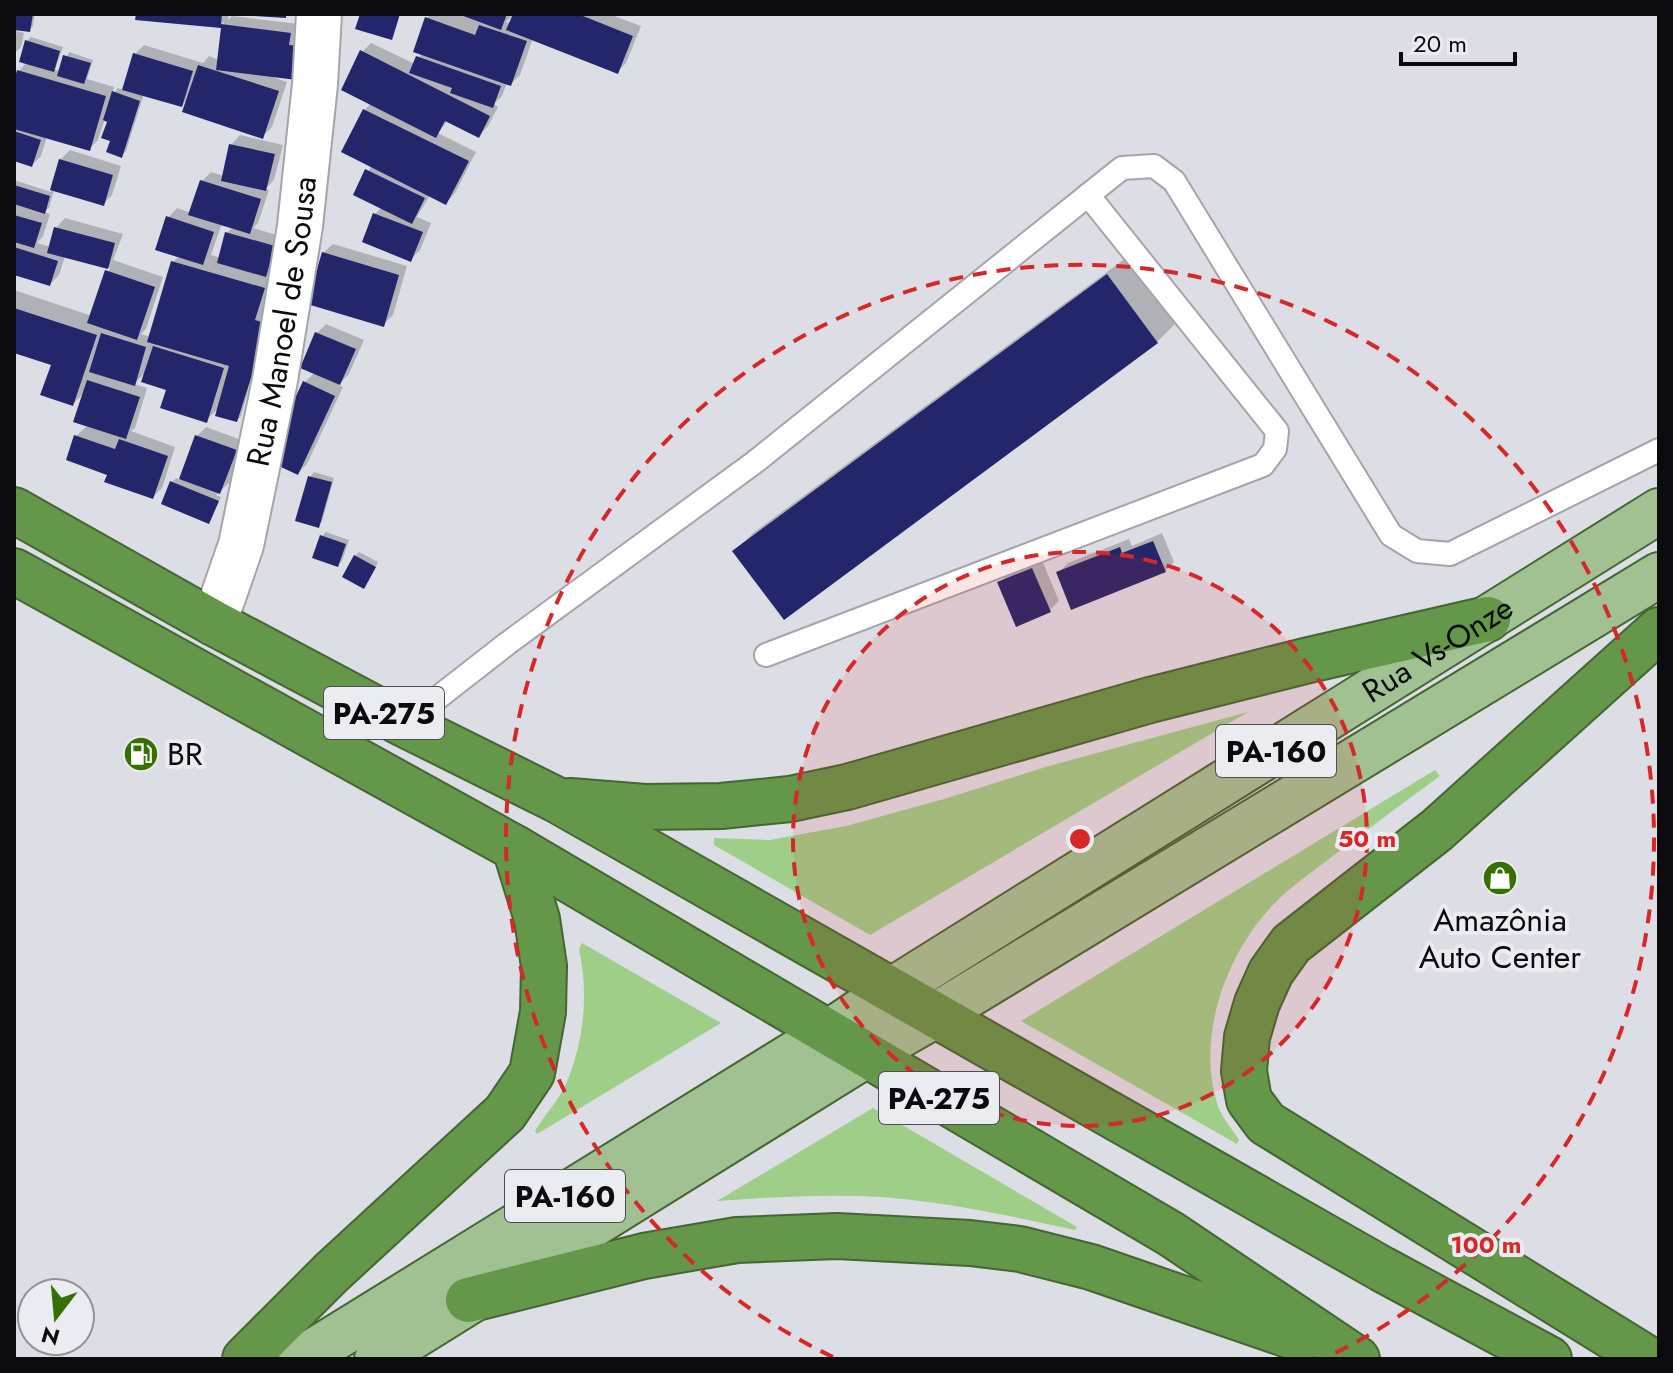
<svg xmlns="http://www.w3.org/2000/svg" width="1673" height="1373" font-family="Jost,sans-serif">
  <rect width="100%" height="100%" fill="#dddee5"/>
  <g fill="#9ece88">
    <path d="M1248 712 870 935 714 845V838L770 840 846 826 944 799 1049 766Z"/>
    <path d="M1435 770 1440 776C1404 802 1368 829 1333 856 1314 871 1292 885 1276 902 1226 952 1194 1040 1219 1109 1224 1120 1233 1130 1239 1140L1237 1144 1021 1021Z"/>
    <path d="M582 943 721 1023 537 1134 535 1131C544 1115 558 1102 566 1084 584 1043 589 993 579 949Z"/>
    <path d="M873 1108 1077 1227 1075 1230C1015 1217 956 1204 894 1198 835 1193 776 1197 717 1201Z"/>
  </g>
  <g fill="#0003" fill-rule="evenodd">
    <path d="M14 14H35L33 26 29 30 17 28 16 31 24 33 21 47 17 51H14Z"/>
    <path d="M138 14H229L228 20 232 16 299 24 309 37 273 75V77L287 82 272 127 263 136 189 97 182 105 144 94 126 151 122 155 112 140 109 120 105 119 98 140 89 149 47 136 41 156 32 165 14 159V88L19 71 27 62V41L31 37 63 47 55 69 56 70 60 71 69 52 93 60 87 79 114 87 112 95 118 88 124 90 135 54 144 45 203 63 209 56 219 60 224 22 219 26Z"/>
    <path d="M431 14H514L506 22 511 24 515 14H609L641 26 626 63 617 72 533 38 520 75 511 84 507 83 502 96 494 104 498 107 488 126 479 136 448 120 438 133 476 152 455 193 446 203 430 195 417 217 431 223 420 250 411 259 364 240 375 214 382 207 355 194 372 165 344 152 365 110 371 103 362 52 371 43 415 64 422 53 427 18Z"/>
    <path d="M240 135 283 145 274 180 265 189 269 190 258 223 253 228 283 237 275 265 269 272 277 274 267 357 253 372 230 370 252 376 241 416 237 420 220 407 206 420 147 371 134 384 147 388 135 428 131 431 175 447 162 488 153 497 109 473 76 436 88 425 85 392 73 404 54 364 14 350V290L92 316 110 268 65 256 59 275 50 284 14 273V180L51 192 60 160 70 150 121 166 112 195 103 204 54 190 49 208 44 212 50 214 43 236 37 243 51 247 56 228 65 218 123 234 113 260 163 277 146 329 141 334 151 337 173 262 180 255 168 218 177 208 191 213 202 181 211 172 224 176 231 145ZM222 223 233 227 227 233 220 258 211 255Z"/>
    <path d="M333 244 407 266 393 315 384 324 323 253Z"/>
    <path d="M1126 258 1175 324 1157 342 735 551 753 533Z"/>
    <path d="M326 324 364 340 349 374 338 385 343 387 307 464 298 473 305 382 315 372 317 333Z"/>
    <path d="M206 427 244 441 229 483 216 495 221 497 208 521 172 482 176 478 181 480 197 436Z"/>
    <path d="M314 472 334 478 322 522 318 526 310 477Z"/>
    <path d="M326 532 349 540 342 561 338 565 322 536Z"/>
    <path d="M1162 533 1174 562 1165 571 1059 572 1068 563 1129 539 1132 546Z"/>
    <path d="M359 552 378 562 368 582 355 556Z"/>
    <path d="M1042 560 1059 601 1050 610 1000 583 1009 573Z"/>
  </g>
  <g fill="#24266c">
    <path d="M14 14H33L30 32 14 30Z"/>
    <path d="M136 14H222L221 24 291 33 289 45 301 46 297 80 216 70 221 28 135 20Z"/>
    <path d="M254 14H286V18L254 16Z"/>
    <path d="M360 14H400L392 40 355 29Z"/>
    <path d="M458 14H507L501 30Z"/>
    <path d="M513 14H578L633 36 618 74 506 30Z"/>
    <path d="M425 17 475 35 479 25 527 41 511 86 413 52Z"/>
    <path d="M25 40 60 51 54 72 19 62Z"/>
    <path d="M360 50 490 116 479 138 445 121 436 138 341 90Z"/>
    <path d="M133 53 193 71 182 107 122 90Z"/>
    <path d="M63 55 91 63 84 84 57 76Z"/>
    <path d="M416 56 501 86 493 108 450 93 452 88 409 73Z"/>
    <path d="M198 65 279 91 263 139 182 112Z"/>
    <path d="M17 70 106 96 90 151 14 129V81Z"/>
    <path d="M112 91 140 101 122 158 106 152 110 141 101 138 107 122 103 120Z"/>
    <path d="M363 109 469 161 446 205 341 152Z"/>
    <path d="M14 131 41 140 32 167 14 161Z"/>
    <path d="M229 144 275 154 266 191 221 181Z"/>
    <path d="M59 159 113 175 104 206 50 190Z"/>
    <path d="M365 169 425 198 412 224 353 195Z"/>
    <path d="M200 180 261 199 250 234 188 215Z"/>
    <path d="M14 185 50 196 45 214 14 204Z"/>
    <path d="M373 213 423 232 411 262 362 242Z"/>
    <path d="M14 215 42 223 34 248 14 242Z"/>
    <path d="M166 216 214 232 203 265 155 250Z"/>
    <path d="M54 227 115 243 108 269 47 253Z"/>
    <path d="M225 232 275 246 266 277 217 263Z"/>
    <path d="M14 247 58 261 50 286 14 275Z"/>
    <path d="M322 252 399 275 384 327 307 304Z"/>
    <path d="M171 261 265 288 255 320 268 324 237 422 215 416 229 366 147 342Z"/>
    <path d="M105 270 155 287 137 340 87 323Z"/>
    <path d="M1107 274 1158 343 784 620 732 551Z"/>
    <path d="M14 308 97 335 73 406 40 395 51 365 14 353Z"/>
    <path d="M315 332 356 349 340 385 300 368Z"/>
    <path d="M101 333 146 347 135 386 89 372Z"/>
    <path d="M153 346 224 368 207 423 160 408 166 390 141 382Z"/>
    <path d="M87 380 140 397 126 439 73 422Z"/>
    <path d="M303 381 335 396 298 475 266 460Z"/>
    <path d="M74 435 115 449 119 439 168 456 153 499 104 482 107 475 66 460Z"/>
    <path d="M195 435 237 450 220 494 179 479Z"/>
    <path d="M308 476 332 482 319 528 295 521Z"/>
    <path d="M170 481 219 501 209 524 161 504Z"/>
    <path d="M320 535 346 544 338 567 312 558Z"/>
    <path d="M1153 541 1166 572 1071 610 1056 572 1120 547 1122 553Z"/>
    <path d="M354 555 376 567 364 589 342 577Z"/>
    <path d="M1032 568 1051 612 1016 627 997 582Z"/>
  </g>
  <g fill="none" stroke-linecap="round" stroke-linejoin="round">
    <g stroke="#a4a5ab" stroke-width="26">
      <g id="lane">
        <path d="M766 655 1263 465 1275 449 1277 431 1088 195"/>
        <path d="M404 724 508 643 755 462 1122 168 1154 166 1174 181 1391 535 1417 551 1450 554 1659 450"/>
      </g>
    </g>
    <g stroke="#a4a5ab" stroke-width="48">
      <g id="street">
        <path id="s1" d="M214 623 241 545 275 380 300 226 315 84 319 14"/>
      </g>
    </g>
    <g stroke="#456634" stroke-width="48">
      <g id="primary">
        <path id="s2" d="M301 1359 828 1033 892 990 1659 511"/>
        <path d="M377 1359 866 1055 936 1015 1659 575"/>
      </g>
    </g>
    <g stroke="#456634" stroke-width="48">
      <g id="highway">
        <path d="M14 510 214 623 404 724 557 800 1382 1269 1549 1359"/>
        <path d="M14 571 515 848 1171 1234 1357 1359"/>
        <path d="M570 801 645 807 721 806 790 799 847 787 1150 700 1309 660 1488 619"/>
        <path d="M468 1300 644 1256 737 1240 837 1236 970 1243 1020 1249 1091 1267 1300 1339"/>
        <path d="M245 1359 332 1272 505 1113 532 1073 543 1012 544 966 537 919 515 848"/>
        <path d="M1648 1359 1266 1123 1249 1100 1244 1071 1247 1037 1257 1003 1271 972 1291 944 1437 830 1659 630"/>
      </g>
    </g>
    <use href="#lane" stroke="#fff" stroke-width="22"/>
    <use href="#street" stroke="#fff" stroke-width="44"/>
    <use href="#primary" stroke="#a2c192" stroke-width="44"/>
    <use href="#highway" stroke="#649749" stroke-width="44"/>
  </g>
  <circle cx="1080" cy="839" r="287" fill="#d62828" fill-opacity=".12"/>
  <g fill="none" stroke="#d62828" stroke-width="4" stroke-dasharray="14 10">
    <circle cx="1080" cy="839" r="287"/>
    <path d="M833 1357A574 574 0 1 1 1327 1357"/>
  </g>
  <defs>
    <g id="fuel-disc" transform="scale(1.8)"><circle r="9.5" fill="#357001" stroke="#eaecf2"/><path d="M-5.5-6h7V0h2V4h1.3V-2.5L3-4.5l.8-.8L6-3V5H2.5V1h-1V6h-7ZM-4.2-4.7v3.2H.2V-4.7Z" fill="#fff"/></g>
    <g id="shop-disc" transform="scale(1.8)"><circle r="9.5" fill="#357001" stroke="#eaecf2"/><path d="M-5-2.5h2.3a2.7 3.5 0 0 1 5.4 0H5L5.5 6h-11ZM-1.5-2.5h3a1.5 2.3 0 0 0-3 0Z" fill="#fff"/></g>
  </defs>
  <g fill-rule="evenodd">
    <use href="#fuel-disc" x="141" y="754"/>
    <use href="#shop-disc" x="1500" y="878"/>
  </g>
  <g text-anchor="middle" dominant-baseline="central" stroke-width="8" stroke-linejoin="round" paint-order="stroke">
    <g fill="#eaecf2" stroke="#4e4e52" stroke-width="2">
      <rect x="324" y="687" width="120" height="52" rx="6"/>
      <rect x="1216" y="725" width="120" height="52" rx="6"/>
      <rect x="879" y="1072" width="120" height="52" rx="6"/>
      <rect x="505" y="1170" width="120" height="52" rx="6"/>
    </g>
    <g font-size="30" font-weight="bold" fill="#0b0b0d">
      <text x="384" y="713">PA-275</text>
      <text x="1276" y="751">PA-160</text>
      <text x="939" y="1098">PA-275</text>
      <text x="565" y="1196">PA-160</text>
    </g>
    <g font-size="32" fill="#0b0b0d" stroke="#eaecf2">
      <text stroke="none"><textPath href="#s1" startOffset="310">Rua Manoel de Sousa</textPath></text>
      <text stroke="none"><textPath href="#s2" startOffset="1340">Rua Vs-Onze</textPath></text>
    </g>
    <g font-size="32" fill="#0b0b0d" stroke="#eaecf2" text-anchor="start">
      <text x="167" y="754">BR</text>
      <text x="1500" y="920" text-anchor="middle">Amazônia<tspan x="1500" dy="37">Auto Center</tspan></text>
    </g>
  </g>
  <circle cx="1080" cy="839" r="12" fill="#d62828" stroke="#eaecf2" stroke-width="4"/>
  <g font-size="24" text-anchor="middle" font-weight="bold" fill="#d62828" stroke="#eaecf2" stroke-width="8" stroke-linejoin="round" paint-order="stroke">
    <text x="1367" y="847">50 m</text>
    <text x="1486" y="1253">100 m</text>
  </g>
  <rect width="1673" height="1373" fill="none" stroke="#0b0b0d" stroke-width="32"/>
  <g transform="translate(56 1317) rotate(196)"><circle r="38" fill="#eaecf2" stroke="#919296" stroke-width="2"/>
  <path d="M0-6L14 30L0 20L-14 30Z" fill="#357001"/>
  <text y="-12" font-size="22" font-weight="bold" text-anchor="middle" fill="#0b0b0d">N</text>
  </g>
  <path d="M1401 52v12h114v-12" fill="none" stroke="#0b0b0d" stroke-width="4"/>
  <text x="1413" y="52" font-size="24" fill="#0b0b0d" stroke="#eaecf2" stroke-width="6" paint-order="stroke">20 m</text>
</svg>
